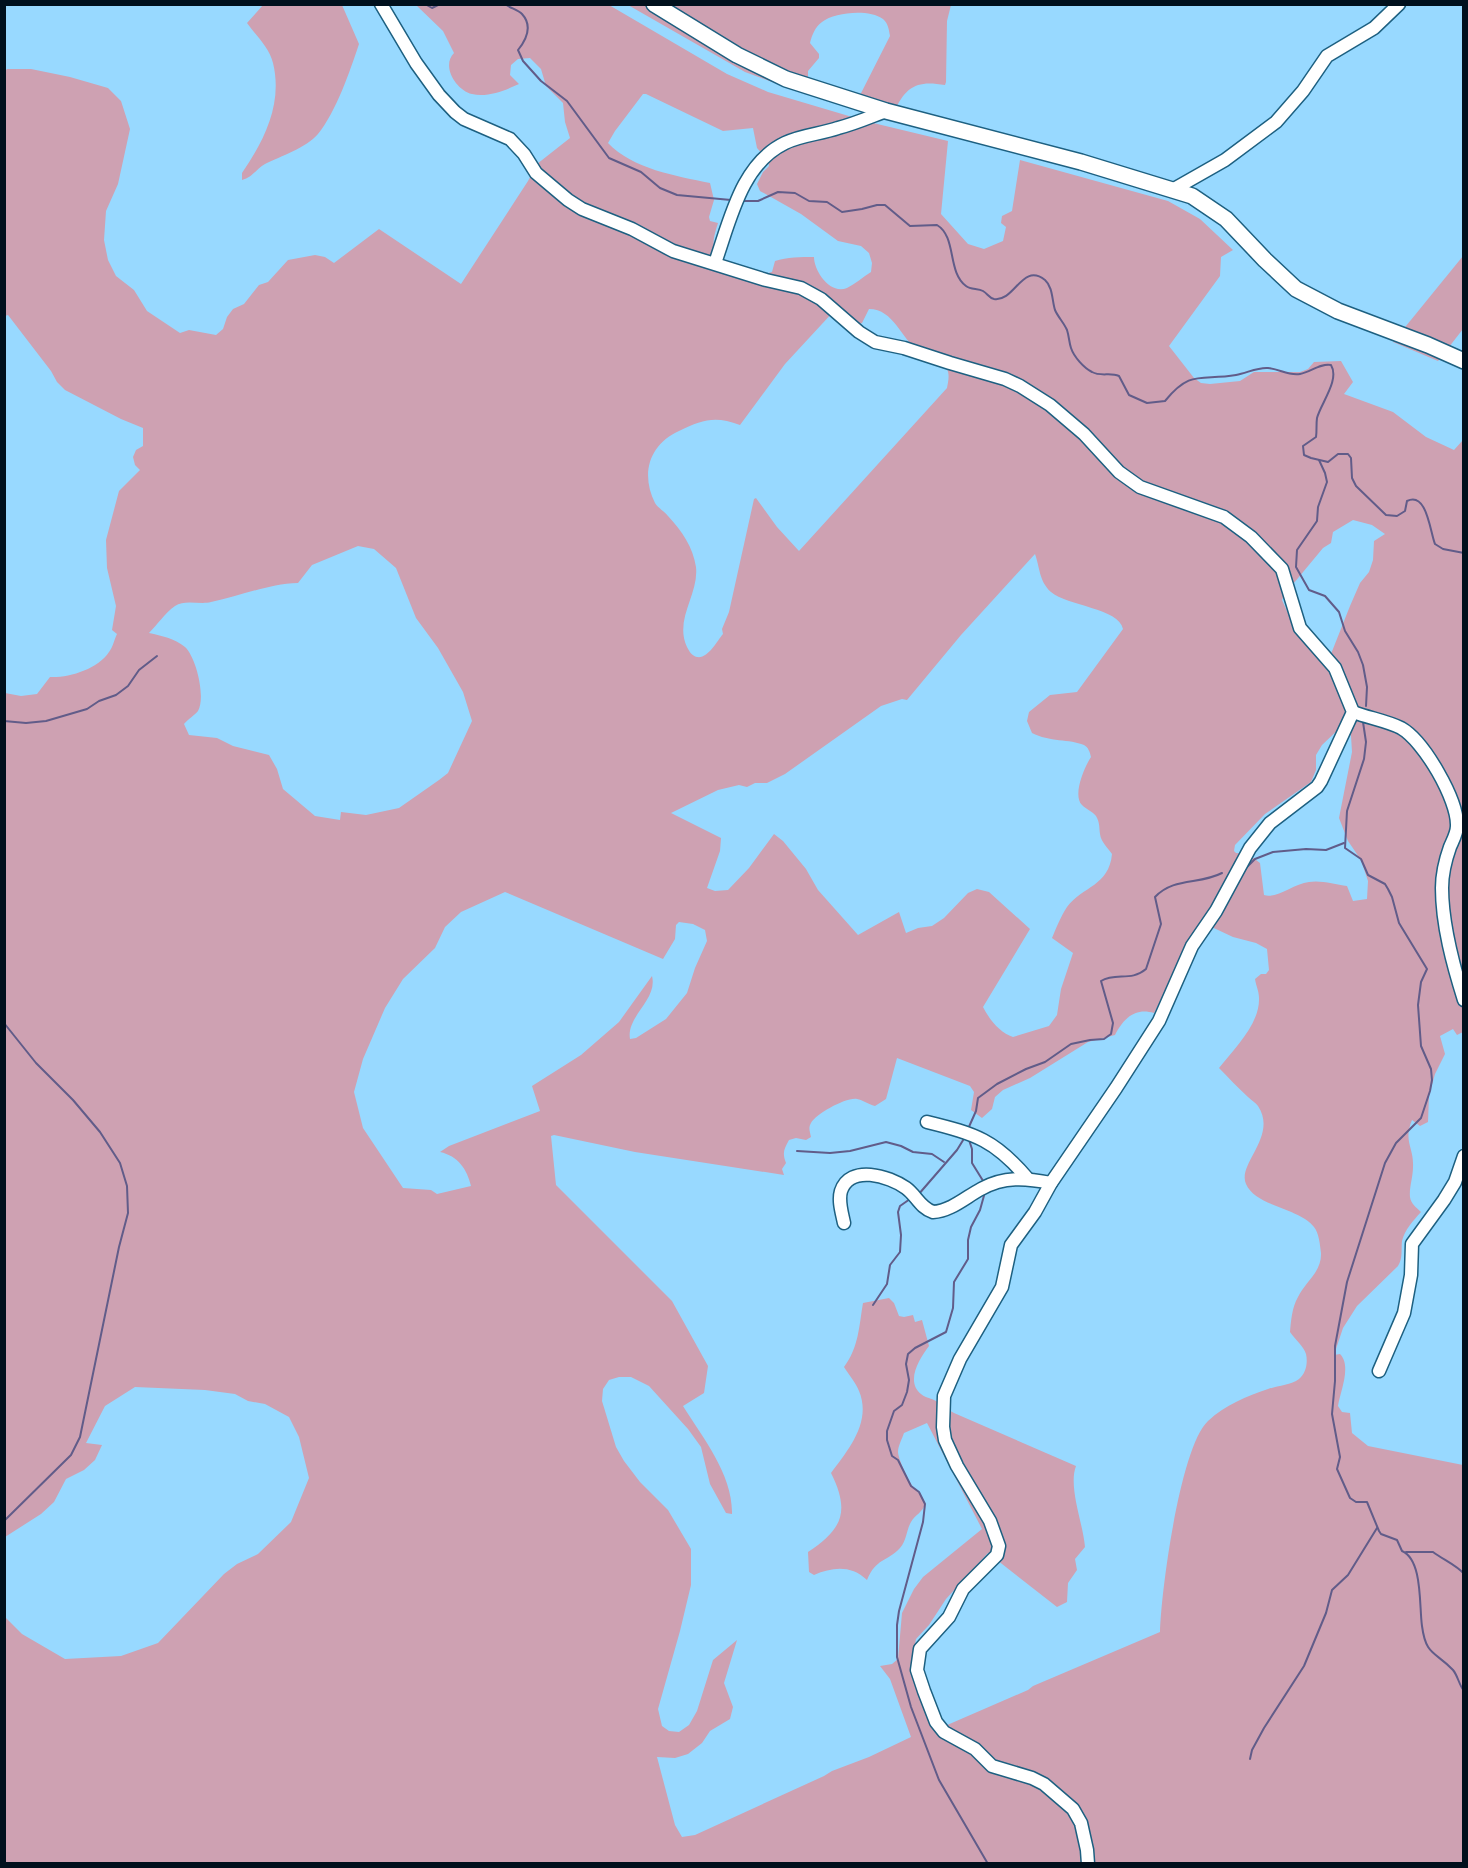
<svg xmlns="http://www.w3.org/2000/svg" width="1468" height="1868" font-family="'Source Sans 3',sans-serif">
  <rect width="100%" height="100%" fill="#98d9ff"/>
  <g fill="#cea1b2" fill-rule="evenodd">
    <path d="M263 5H342L359 44C350 71 336 112 318 134 306 148 281 156 265 164 256 169 252 178 242 180V173C264 141 283 104 273 63 269 47 256 36 247 23Z"/>
    <path d="M416 5H609L727 74 768 92 869 122 948 141 941 214 968 244 984 249 1003 241 1006 227 1001 223 1002 216 1012 211 1020 160 1168 201 1200 219 1233 250 1221 257 1220 276 1169 346 1194 378 1201 383 1210 384 1240 381 1254 372H1300L1308 369 1314 362 1341 361 1353 382 1344 394 1393 412 1426 437 1454 450 1463 440V1032L1457 1035 1453 1029 1440 1036 1445 1054 1435 1074 1429 1095 1428 1122 1420 1126 1412 1120C1403 1142 1414 1147 1413 1167 1413 1177 1409 1188 1410 1197 1411 1204 1416 1207 1421 1212 1413 1221 1405 1229 1402 1241 1401 1250 1403 1258 1398 1266L1357 1306 1343 1328 1334 1355 1340 1354C1352 1366 1340 1392 1338 1406L1342 1412 1350 1413 1352 1433 1368 1446 1463 1465V1863H5L4 1616 22 1634 65 1659 121 1656 158 1643 224 1574 237 1564 258 1554 291 1522 309 1478 299 1437 289 1417 265 1404 248 1401 235 1394 205 1390 135 1387 105 1406 86 1443 102 1445 95 1460 84 1470 66 1479 54 1502 41 1514 5 1537V693L21 696 37 694 50 677C69 678 98 669 109 652 113 647 114 640 117 634L112 630 116 606 107 568 106 540 119 491 140 470 135 465 133 457 136 450 143 446V428L121 419 65 390 57 382 51 371 8 315 5 316V71L7 69H31L70 77 108 88 121 101 130 129 118 184 106 211 104 240 108 260 116 276 134 290 147 311 180 333 189 330 216 335 223 329 227 317 233 309 244 304 259 285 268 282 288 260 315 255 325 257 334 263 379 229 461 284 528 181 537 164 570 138 565 122 563 103 546 86 541 69 530 58 518 59 511 65 510 75 519 84C506 90 487 98 472 94 456 90 441 66 454 53L443 31ZM643 94H646L723 131 753 128 757 148 768 160 769 166 763 172 757 184 760 191 801 214 838 241 861 246 869 253 872 263 871 272C863 277 855 284 847 288 830 295 814 271 814 257 801 257 787 257 775 261L772 272 765 274 719 261C711 246 713 239 718 223L710 221 709 217 714 200 710 183C676 176 633 169 608 143L615 131ZM869 309C894 309 901 339 919 351 927 356 942 360 947 369 950 375 948 382 947 388L799 551 777 527 756 498 754 499 729 612 722 629 723 634C717 641 708 659 697 657 692 656 689 651 687 647 674 619 699 595 696 567 693 547 682 531 668 516 664 511 658 508 655 503 640 473 650 444 679 431 703 419 716 416 740 425L785 364 834 311 855 326 862 323ZM1353 520 1372 525 1385 534 1374 541 1373 560 1369 572 1360 583 1350 606 1329 659 1295 629 1282 600 1284 595 1323 548 1331 543 1333 532ZM358 546 374 549 396 568 416 618 438 648 463 692 472 721 448 773 439 780 399 808 366 815 341 812 340 820 315 816 283 789 277 769 269 755 233 746 217 738 189 735 184 724C188 719 195 715 198 711 206 697 196 657 185 647 174 638 162 636 149 633 157 625 165 613 175 606 185 599 200 605 211 602 241 596 267 584 298 583L312 565ZM1035 554C1040 568 1039 581 1051 592 1067 606 1119 608 1123 629L1077 692 1050 695 1029 712 1027 721 1032 733C1049 742 1070 739 1084 745 1088 747 1090 752 1091 757 1085 766 1072 795 1082 805 1086 809 1092 811 1096 816 1100 823 1099 827 1100 834 1101 842 1108 848 1112 854 1109 886 1083 886 1067 907 1061 916 1056 928 1052 938L1073 953 1061 989 1057 1015 1049 1026 1013 1037C1000 1033 989 1019 983 1007L1030 929 989 892 977 889 968 893 944 918 932 926 918 928 906 933 899 912 858 935 818 890 806 869 783 841 774 834 749 868 728 890 715 891 707 888 720 851 721 838 671 813 718 790 739 785 747 787 755 783H767L785 774 881 706 902 699 907 700 961 635ZM1342 726H1347L1351 736 1352 752 1339 818 1348 841 1361 860 1368 881 1367 899 1353 901 1347 886C1335 884 1320 880 1309 882 1293 884 1277 899 1264 895L1260 863 1248 854 1236 853 1234 851 1235 845 1265 814 1311 782 1316 770V755L1322 745ZM505 892 663 959 675 939 676 925 679 922 693 924 705 930 707 941 695 968 687 993 666 1019 636 1038 630 1039C626 1016 658 1000 652 976L619 1022 581 1055 532 1086 540 1111 449 1146 440 1152C458 1156 467 1169 471 1186L437 1194 431 1190 403 1188 363 1128 354 1092 363 1059 385 1008 403 979 435 948 445 927 461 912ZM1201 922 1233 937 1256 943 1267 949 1269 970 1266 974H1261L1255 979C1256 986 1259 991 1259 998 1260 1024 1234 1049 1219 1068 1229 1078 1238 1088 1248 1097 1251 1100 1256 1103 1258 1106 1278 1136 1237 1164 1246 1184 1256 1207 1300 1208 1314 1227 1319 1233 1320 1245 1321 1253 1322 1272 1305 1282 1298 1297 1292 1307 1291 1321 1290 1332 1295 1339 1304 1347 1306 1354 1308 1363 1306 1373 1299 1379 1291 1385 1277 1386 1268 1389 1247 1396 1225 1405 1208 1421 1180 1447 1161 1592 1160 1632L1033 1686 1028 1690 938 1729 923 1703 911 1664 916 1639 929 1625 946 1599 988 1553 1057 1607 1067 1602 1068 1583 1077 1570 1075 1559 1085 1547C1083 1523 1068 1487 1076 1466L954 1413C947 1409 942 1404 934 1400 930 1398 924 1397 921 1394 905 1381 920 1358 929 1346L922 1320 915 1322 913 1315 904 1317 899 1316 894 1303 889 1298 863 1303C859 1326 859 1347 844 1367 849 1375 856 1383 859 1391 872 1422 848 1450 831 1473 850 1511 843 1529 808 1552L809 1572 814 1575C833 1567 851 1565 867 1580 876 1558 887 1562 900 1548 907 1540 906 1531 911 1522 915 1515 923 1512 925 1504 923 1496 919 1494 914 1488 909 1483 898 1458 898 1452 898 1446 902 1439 904 1433L927 1423 982 1529 923 1577 914 1589 902 1613 898 1659 892 1664 880 1666 890 1679 911 1737 869 1757 832 1771 824 1776 695 1835 682 1837 675 1825 657 1757 675 1758 688 1754 702 1743 710 1731 730 1719 733 1707 724 1683 737 1640 713 1660 697 1711 689 1725 679 1732 669 1731 662 1726 658 1709 680 1631 691 1585V1549L668 1510 640 1482 624 1461 616 1447 602 1401 603 1389 609 1380 619 1377H631L649 1386 688 1429 701 1447 710 1484 726 1513 732 1514C733 1475 703 1438 683 1406L704 1393 708 1366 672 1301 556 1185 551 1136 554 1135 635 1152 784 1175 782 1169 786 1163C782 1153 784 1149 789 1140L796 1138 806 1140 811 1137C810 1132 808 1128 811 1123 816 1114 846 1097 857 1099 863 1100 868 1104 875 1106L886 1099 897 1058 970 1086 974 1092 971 1110 982 1118 992 1109 995 1097 1003 1090 1030 1078 1088 1042 1115 1035C1123 1019 1135 1007 1154 1013Z"/>
    <path d="M628 5H951L947 21 946 82 945 85C917 80 906 86 894 112L854 107 890 36C889 30 888 23 883 19 869 9 835 12 822 22 815 27 812 35 810 43L819 54V58L808 71V95L745 72Z"/>
    <path d="M1463 256V329L1438 361 1393 342Z"/>
  </g>
  <g fill="none" stroke-linecap="round" stroke-linejoin="round">
    <g stroke="#615c89" stroke-width="2">
      <path d="M425 4 432 8 440 4"/>
      <path d="M505 4C510 8 518 10 522 14 533 26 526 40 518 50L523 61 541 81 567 101 609 158 641 172 660 188 677 195 731 200"/>
      <path d="M743 201H758L778 192 795 193 809 201 827 202 842 212 862 209 877 205H885L910 226 937 225C957 237 947 272 966 286 971 290 978 288 983 291 988 294 989 298 994 299 1015 302 1022 262 1045 280 1053 287 1052 301 1055 310 1058 317 1064 323 1067 330 1069 336 1069 342 1071 348 1074 357 1084 368 1092 372 1101 377 1110 372 1119 376L1129 395 1147 403 1165 401C1191 369 1201 381 1236 375 1247 373 1258 367 1268 368 1280 369 1288 376 1300 374 1311 372 1320 363 1331 365 1340 380 1321 403 1317 418 1316 425 1317 431 1316 437L1303 446 1304 455 1311 458 1328 462 1338 454H1348L1351 458 1352 478 1356 486 1386 515 1397 516 1405 511 1407 501C1427 491 1430 532 1435 544L1443 549 1464 553"/>
      <path d="M1319 460 1325 473 1327 482 1318 507 1317 521 1297 550 1296 567 1309 590 1325 596 1339 612 1345 631 1358 652 1363 665 1367 687 1366 706"/>
      <path d="M4 721 26 723 46 721 87 709 99 701 116 695 128 686 139 670 157 656"/>
      <path d="M1363 722 1366 742 1364 759 1347 811 1345 848 1361 859 1368 875 1385 884 1388 889 1392 897 1399 923 1427 969 1421 982 1418 1005 1421 1046 1431 1069 1432 1080 1430 1091 1421 1118 1396 1143 1385 1163 1347 1282 1335 1346V1381L1332 1414 1340 1457 1337 1469 1350 1498 1356 1502H1367L1379 1531 1381 1534 1397 1540 1402 1551C1423 1560 1419 1606 1422 1626 1426 1656 1435 1651 1453 1670 1458 1676 1459 1685 1464 1691"/>
      <path d="M1244 870 1255 859 1273 852 1306 849 1326 850 1344 843"/>
      <path d="M4 1023 36 1063 73 1100 100 1132 120 1163 127 1186 128 1213 119 1247 80 1437 71 1455 4 1521"/>
      <path d="M968 1129 976 1111 978 1098 997 1084 1026 1069 1045 1062 1071 1044 1090 1040 1104 1039 1111 1034 1113 1023 1101 981C1116 972 1131 982 1146 969L1161 924 1155 897C1174 877 1199 885 1222 873"/>
      <path d="M969 1140 972 1149V1163L985 1184"/>
      <path d="M797 1151 830 1153 850 1151 886 1142 901 1146 913 1152 932 1154 944 1162"/>
      <path d="M985 1192 980 1210 971 1227 968 1240V1259L954 1282 953 1308 946 1332 915 1348 908 1354 906 1364 909 1380 907 1392 902 1405 894 1411 887 1431V1440L892 1456 898 1460 911 1486 919 1492 925 1504 923 1522 899 1611 897 1625V1657L911 1707 939 1780 988 1864"/>
      <path d="M918 1195 957 1150 965 1137"/>
      <path d="M873 1305 887 1284 890 1265 900 1252 901 1235 898 1212 900 1206 910 1199"/>
      <path d="M1406 1552H1433C1442 1559 1458 1566 1464 1574"/>
      <path d="M1250 1759 1252 1750 1264 1728 1304 1666 1326 1613 1332 1590 1348 1575 1377 1528"/>
    </g>
    <g stroke="#1d6081" stroke-width="15">
      <g id="minor">
        <path d="M381 4 416 63 439 95 455 112 464 119 510 139 524 154 536 173 568 200 582 209 632 229 673 251 766 280 801 288 821 299 859 332 875 342 904 348 950 363 1005 379 1020 386 1050 405 1084 434 1119 472 1140 487 1224 517 1251 537 1282 569 1300 628 1335 668 1353 712 1321 781 1317 787 1270 823 1250 848 1216 911 1192 946 1159 1021 1116 1088 1051 1183 1035 1212 1011 1245 1002 1287 960 1359 944 1396 943 1427 945 1440 957 1466 990 1521 999 1546 997 1555 963 1589 949 1617 920 1649 917 1670 924 1691 936 1722 944 1732 975 1749 992 1766 1032 1778 1044 1784 1073 1809 1081 1823 1087 1850 1088 1864"/>
        <path d="M1174 189 1225 160 1276 122 1303 91 1327 56 1374 28 1399 4"/>
        <path d="M715 263C730 221 741 164 785 143 801 135 821 134 838 128 854 124 870 117 886 111"/>
        <path d="M1353 712C1369 718 1387 721 1401 728 1424 741 1458 800 1457 826 1457 833 1453 840 1450 847 1445 861 1442 874 1442 888 1442 925 1453 965 1464 1000"/>
        <path d="M927 1122C976 1134 995 1140 1028 1179"/>
        <path d="M844 1223C842 1213 838 1201 841 1191 850 1164 889 1176 906 1188 916 1195 920 1208 933 1212 951 1211 966 1197 981 1189 1004 1176 1026 1178 1051 1183"/>
        <path d="M1379 1371 1404 1313 1411 1275 1412 1244 1444 1200 1455 1182 1464 1156"/>
      </g>
    </g>
    <g stroke="#1d6081" stroke-width="18">
      <path id="major" d="M654 4 737 55 786 79 886 111 1081 162 1192 196 1226 219 1265 260 1296 289 1338 311 1428 345 1464 361"/>
    </g>
    <use href="#minor" stroke="#fff" stroke-width="12"/>
    <use href="#major" stroke="#fff" stroke-width="15"/>
  </g>
  <rect width="1468" height="1868" fill="none" stroke="#00101d" stroke-width="12"/>
</svg>
